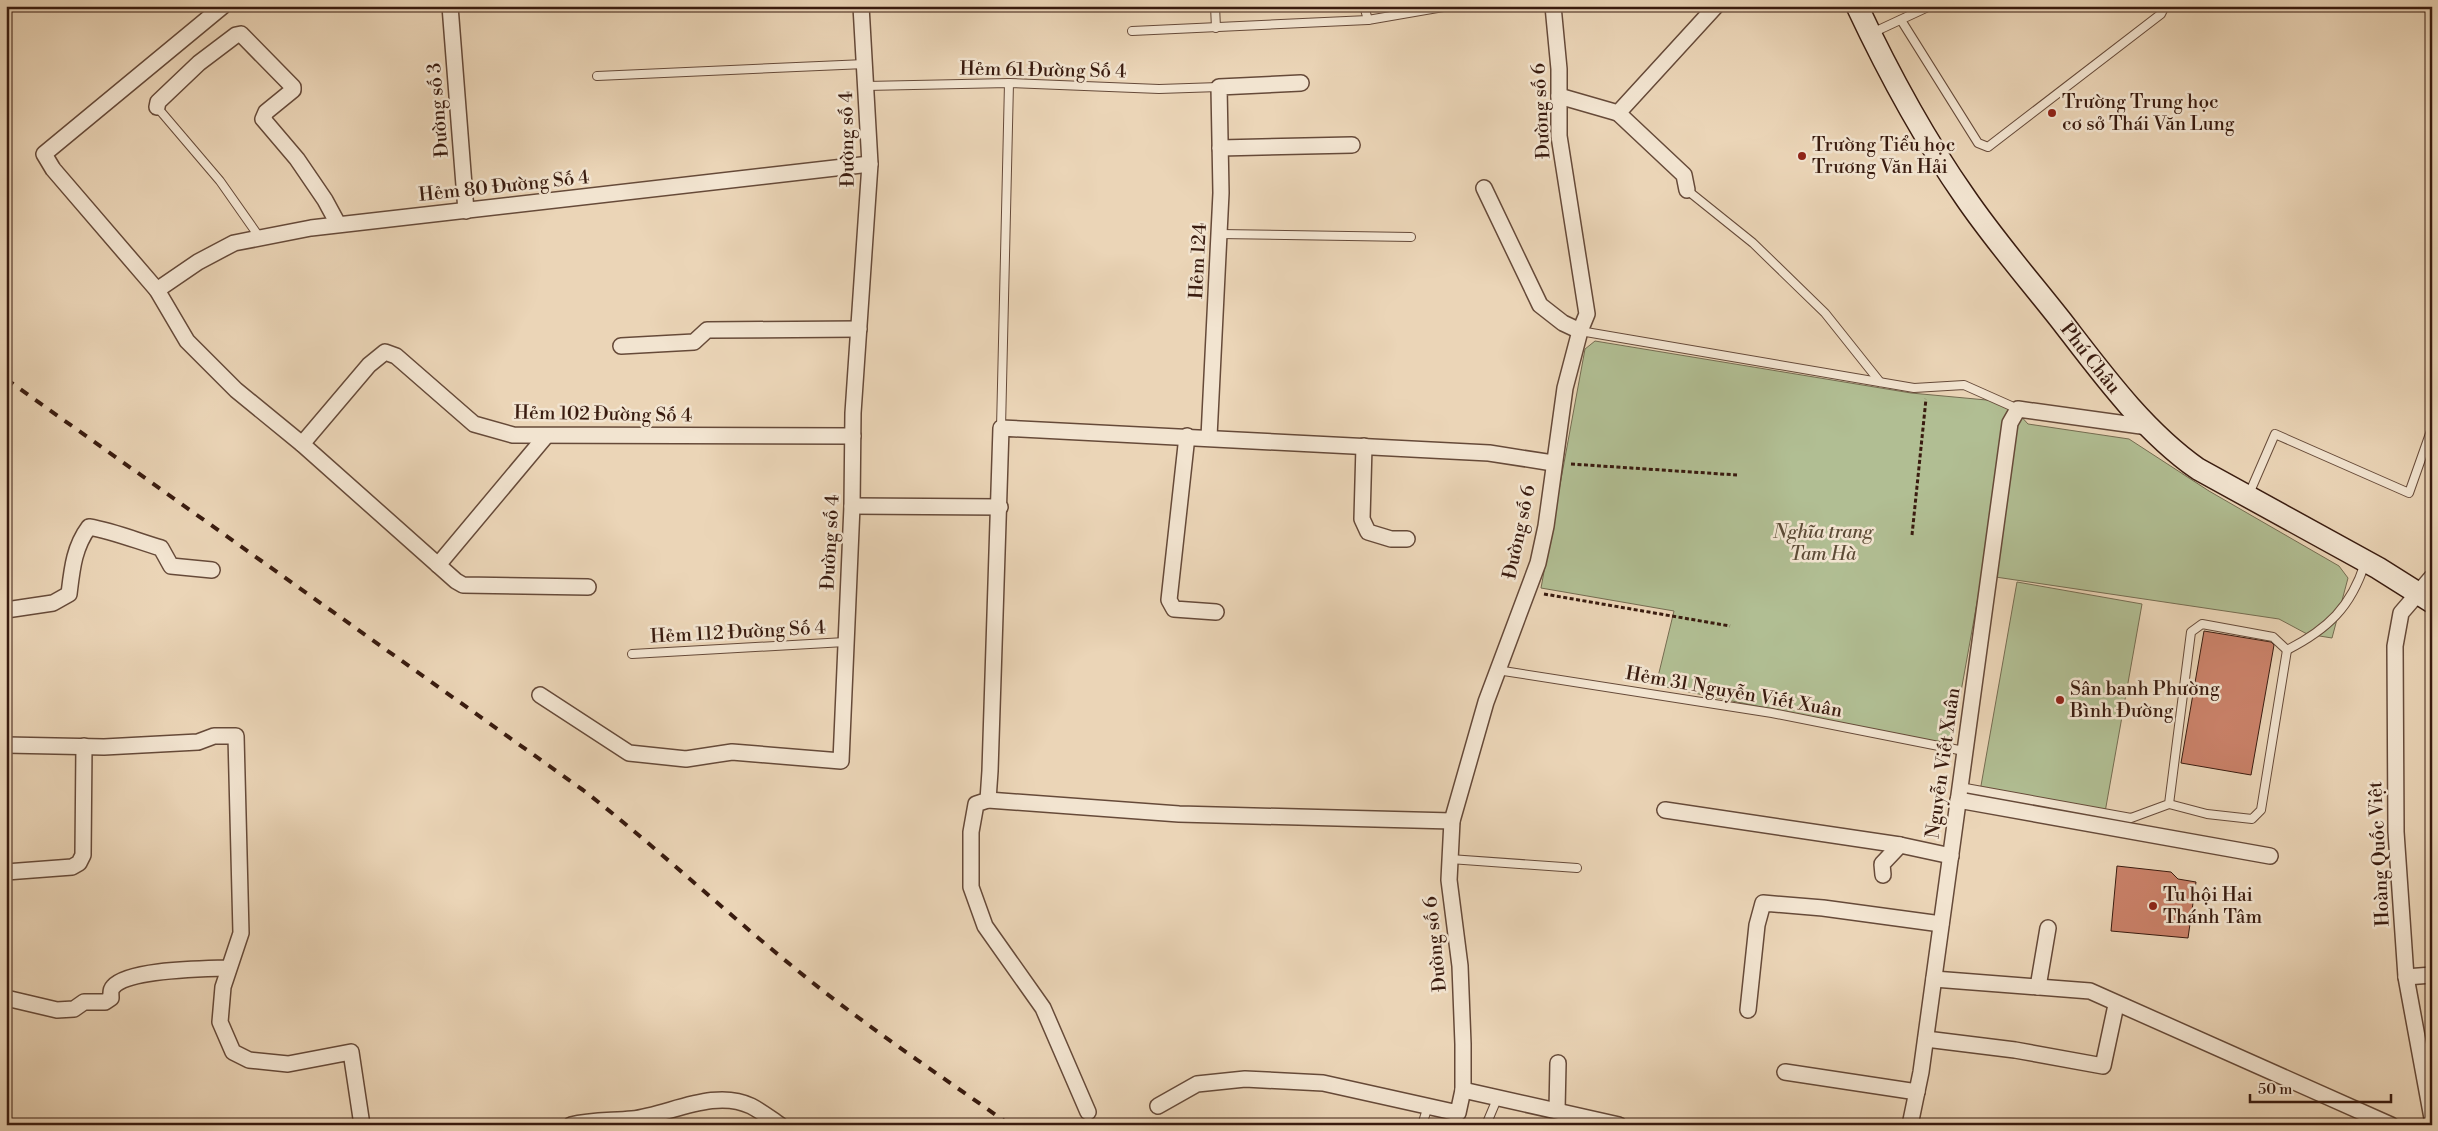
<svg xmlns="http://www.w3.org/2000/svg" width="2438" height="1131" font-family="'Libre Bodoni',serif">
  <rect width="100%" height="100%" fill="#ebd5b7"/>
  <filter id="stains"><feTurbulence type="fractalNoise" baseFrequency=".004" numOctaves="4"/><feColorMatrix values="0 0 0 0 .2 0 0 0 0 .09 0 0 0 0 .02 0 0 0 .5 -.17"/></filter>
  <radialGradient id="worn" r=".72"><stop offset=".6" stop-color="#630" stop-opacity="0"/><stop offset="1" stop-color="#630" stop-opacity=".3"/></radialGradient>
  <g fill="#b1be93" stroke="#756c51">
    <path d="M1595 341 1911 393 2008 402 2028 424 2129 439 2209 491 2339 566 2348 578 2332 638 2307 634 2279 619 1982 575 1951 747 1656 685 1674 611 1541 588 1585 349Z"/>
    <path d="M2017 582 2142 604 2104 818 1979 797Z"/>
  </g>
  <g fill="#cb826a" stroke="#391b0f">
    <path d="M2204 631 2271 642 2274 645 2251 775 2181 763Z"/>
    <path d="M2117 866 2171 872 2178 879 2196 882 2188 938 2111 931Z"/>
  </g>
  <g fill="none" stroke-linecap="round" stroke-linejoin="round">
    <g stroke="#664a39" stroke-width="10">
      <g id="lane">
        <path d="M1215 6 1216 28"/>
        <path d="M1364 6 1368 20 1449 6"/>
        <path d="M1901 20 1978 143 1988 147 2161 14 2165 6"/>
        <path d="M1132 31 1368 20"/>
        <path d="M1872 33 1930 6"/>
        <path d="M597 76 865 64"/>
        <path d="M866 86 1009 83 1159 89 1219 87"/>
        <path d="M157 107 220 181 260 238"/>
        <path d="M1687 190 1753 243 1825 313 1880 382"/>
        <path d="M1219 234 1411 237"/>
        <path d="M1580 331 1914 388 1964 385 2018 409"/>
        <path d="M1001 428 1009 83"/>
        <path d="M2249 494 2275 434 2409 493 2432 428"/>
        <path d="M632 654 845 642"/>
        <path d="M1497 670 1772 713 1964 751"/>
        <path d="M1960 787 2131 818 2169 804 2191 632 2202 624 2273 637 2287 650C2328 629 2351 607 2365 563"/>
        <path d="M2169 804 2207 814 2252 819 2261 810 2287 650"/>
        <path d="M1450 859 1577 868"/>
        <path d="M1422 1125 1428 1106"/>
        <path d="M1486 1125 1497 1099"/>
      </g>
    </g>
    <g stroke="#664a39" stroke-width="18">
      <g id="street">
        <path d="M223 6 44 154 53 169 157 290 187 341 236 390 302 444 456 581 463 585 588 587"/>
        <path d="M450 6 466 211"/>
        <path d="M1559 96 1618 113 1716 6"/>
        <path d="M157 107 158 102 199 63 236 35 241 34 293 87V90L266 112 263 119 297 159 325 200 338 224"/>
        <path d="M1618 113 1684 175 1687 190"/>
        <path d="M1220 148 1352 145"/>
        <path d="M1484 188 1540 305 1563 323 1580 331"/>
        <path d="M157 290 198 262 234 243 311 228 870 164"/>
        <path d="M621 346 694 342 707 330 859 329"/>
        <path d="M1187 436 1169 600 1174 609 1216 612"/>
        <path d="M1209 437 1221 193 1219 87 1301 83"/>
        <path d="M302 444 369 365 385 352 396 356 474 424 513 435 853 436"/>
        <path d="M1364 446 1362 519 1368 532 1391 539H1407"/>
        <path d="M852 506 1000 507"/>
        <path d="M438 565 546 436"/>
        <path d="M2432 577 2401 613 2395 646 2396 832 2406 977 2432 1118"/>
        <path d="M6 610 53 603 69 594C72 569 74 547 89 527 113 531 137 541 161 548L171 566 212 570"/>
        <path d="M540 695 629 753 686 759 732 752 841 761 852 506 853 413 870 164 861 6"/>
        <path d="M6 745 104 747 198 742 214 736H236L241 933 223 987 220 1022 233 1052 249 1060 288 1064 351 1052 362 1125"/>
        <path d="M988 800 1179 814 1452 821"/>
        <path d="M1958 800 2270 856"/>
        <path d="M1665 810 1900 845"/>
        <path d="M6 872 72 867 79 863 83 855 84 746"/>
        <path d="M1883 875 1882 864 1900 845 1951 856"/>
        <path d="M2406 977 2432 975"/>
        <path d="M1934 979 2090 991 2391 1125"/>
        <path d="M2038 987 2048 928"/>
        <path d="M6 998 57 1010 74 1009 84 1002H105L111 998C111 994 110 990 113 987 128 969 203 969 228 968"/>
        <path d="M1748 1010 1757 925 1763 903 1823 908 1941 924"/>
        <path d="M1926 1039 2015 1050 2103 1066 2116 1005"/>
        <path d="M1785 1072 1917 1092"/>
        <path d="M1463 1090 1619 1125"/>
        <path d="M1158 1106 1197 1084 1245 1079 1323 1083 1458 1113 1463 1090V1044L1460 966 1449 880 1452 821 1486 702 1538 563 1546 526 1565 388 1580 331 1587 314 1559 136V69L1553 6"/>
        <path d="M1557 1110 1558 1063"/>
        <path d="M1088 1112 1043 1008 985 926 971 887V832L976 804 988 800 990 771 1001 428 1489 453 1553 463"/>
        <path d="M571 1125C591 1120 611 1121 632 1119 669 1115 714 1088 751 1106 761 1111 771 1119 780 1125"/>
        <path d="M1910 1125 1921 1072 2010 423 2018 409 2148 427"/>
      </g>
    </g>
    <g stroke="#391b0f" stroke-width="24">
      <g id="secondary">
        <path id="s1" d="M1857 6C1888 72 1923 137 1965 197 1995 241 2030 281 2063 323 2103 375 2144 431 2198 469L2378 568 2432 602"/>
      </g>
    </g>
    <g stroke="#391b0f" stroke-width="3" stroke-dasharray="4 2.5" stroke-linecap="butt">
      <path d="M1571 464 1737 475"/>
      <path d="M1912 535 1926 399"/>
      <path d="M1544 594 1730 626"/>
    </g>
    <use href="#lane" stroke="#f2e4d0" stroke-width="8"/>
    <use href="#street" stroke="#f2e4d0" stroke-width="15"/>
    <use href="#secondary" stroke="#f2e4d0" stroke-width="21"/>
    <path stroke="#391b0f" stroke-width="4" stroke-dasharray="9 9" stroke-linecap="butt" d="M6 379 583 790C655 846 721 908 792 966 861 1023 937 1073 1010 1125"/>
  </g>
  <g fill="#8f2418" stroke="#f2e4d0" stroke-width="2">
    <circle cx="2052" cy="113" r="5"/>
    <circle cx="1802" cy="156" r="5"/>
    <circle cx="2060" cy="700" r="5"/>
    <circle cx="2153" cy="906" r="5"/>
  </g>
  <g text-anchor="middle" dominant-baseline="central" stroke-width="5" stroke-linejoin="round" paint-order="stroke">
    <g font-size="19" fill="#391b0f" stroke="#f2e4d0">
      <text transform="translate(1043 70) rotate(1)">Hẻm 61 Đường Số 4</text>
      <text transform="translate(438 110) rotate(-95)">Đường số 3</text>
      <text transform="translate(1541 111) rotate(-93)">Đường số 6</text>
      <text transform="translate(847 139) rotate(-91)">Đường số 4</text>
      <text transform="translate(504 186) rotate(-6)">Hẻm 80 Đường Số 4</text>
      <text transform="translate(1198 261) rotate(-87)">Hẻm 124</text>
      <text stroke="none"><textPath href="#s1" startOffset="424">Phú Châu</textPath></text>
      <text transform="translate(603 414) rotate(1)">Hẻm 102 Đường Số 4</text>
      <text transform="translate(1519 532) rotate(-78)">Đường số 6</text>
      <text transform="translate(830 542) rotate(-87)">Đường số 4</text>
      <text transform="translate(738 632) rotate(-3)">Hẻm 112 Đường Số 4</text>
      <text transform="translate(1734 692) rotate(10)">Hẻm 31 Nguyễn Viết Xuân</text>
      <text transform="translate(1943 763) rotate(-82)">Nguyễn Viết Xuân</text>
      <text transform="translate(2379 854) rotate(-93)">Hoàng Quốc Việt</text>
      <text transform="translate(1435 944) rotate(-96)">Đường số 6</text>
    </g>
    <g font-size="19" fill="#391b0f" stroke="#f2e4d0" text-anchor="start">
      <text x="2062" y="102">Trường Trung học<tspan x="2062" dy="22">cơ sở Thái Văn Lung</tspan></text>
      <text x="1812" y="145">Trường Tiểu học<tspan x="1812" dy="22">Trương Văn Hải</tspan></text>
      <text x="2070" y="689">Sân banh Phường<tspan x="2070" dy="22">Bình Đường</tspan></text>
      <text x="2163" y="895">Tu hội Hai<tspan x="2163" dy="22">Thánh Tâm</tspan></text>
    </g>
    <g font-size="19" font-style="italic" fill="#5d4c37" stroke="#f2e4d0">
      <text x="1823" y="532">Nghĩa trang<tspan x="1823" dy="22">Tam Hà</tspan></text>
    </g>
  </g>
  <rect width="2438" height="1131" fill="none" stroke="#ebd5b7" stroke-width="25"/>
  <rect x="8" y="8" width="2423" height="1116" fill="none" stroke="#391b0f" stroke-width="2.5"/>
  <rect x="12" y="12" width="2413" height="1106" fill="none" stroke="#391b0f"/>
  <path d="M2250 1094v8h141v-8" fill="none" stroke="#391b0f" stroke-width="2.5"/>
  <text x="2258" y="1094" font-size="15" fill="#391b0f" stroke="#f2e4d0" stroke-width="4" paint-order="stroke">50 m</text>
  <rect width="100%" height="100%" filter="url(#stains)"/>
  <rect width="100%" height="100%" fill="url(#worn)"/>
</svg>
